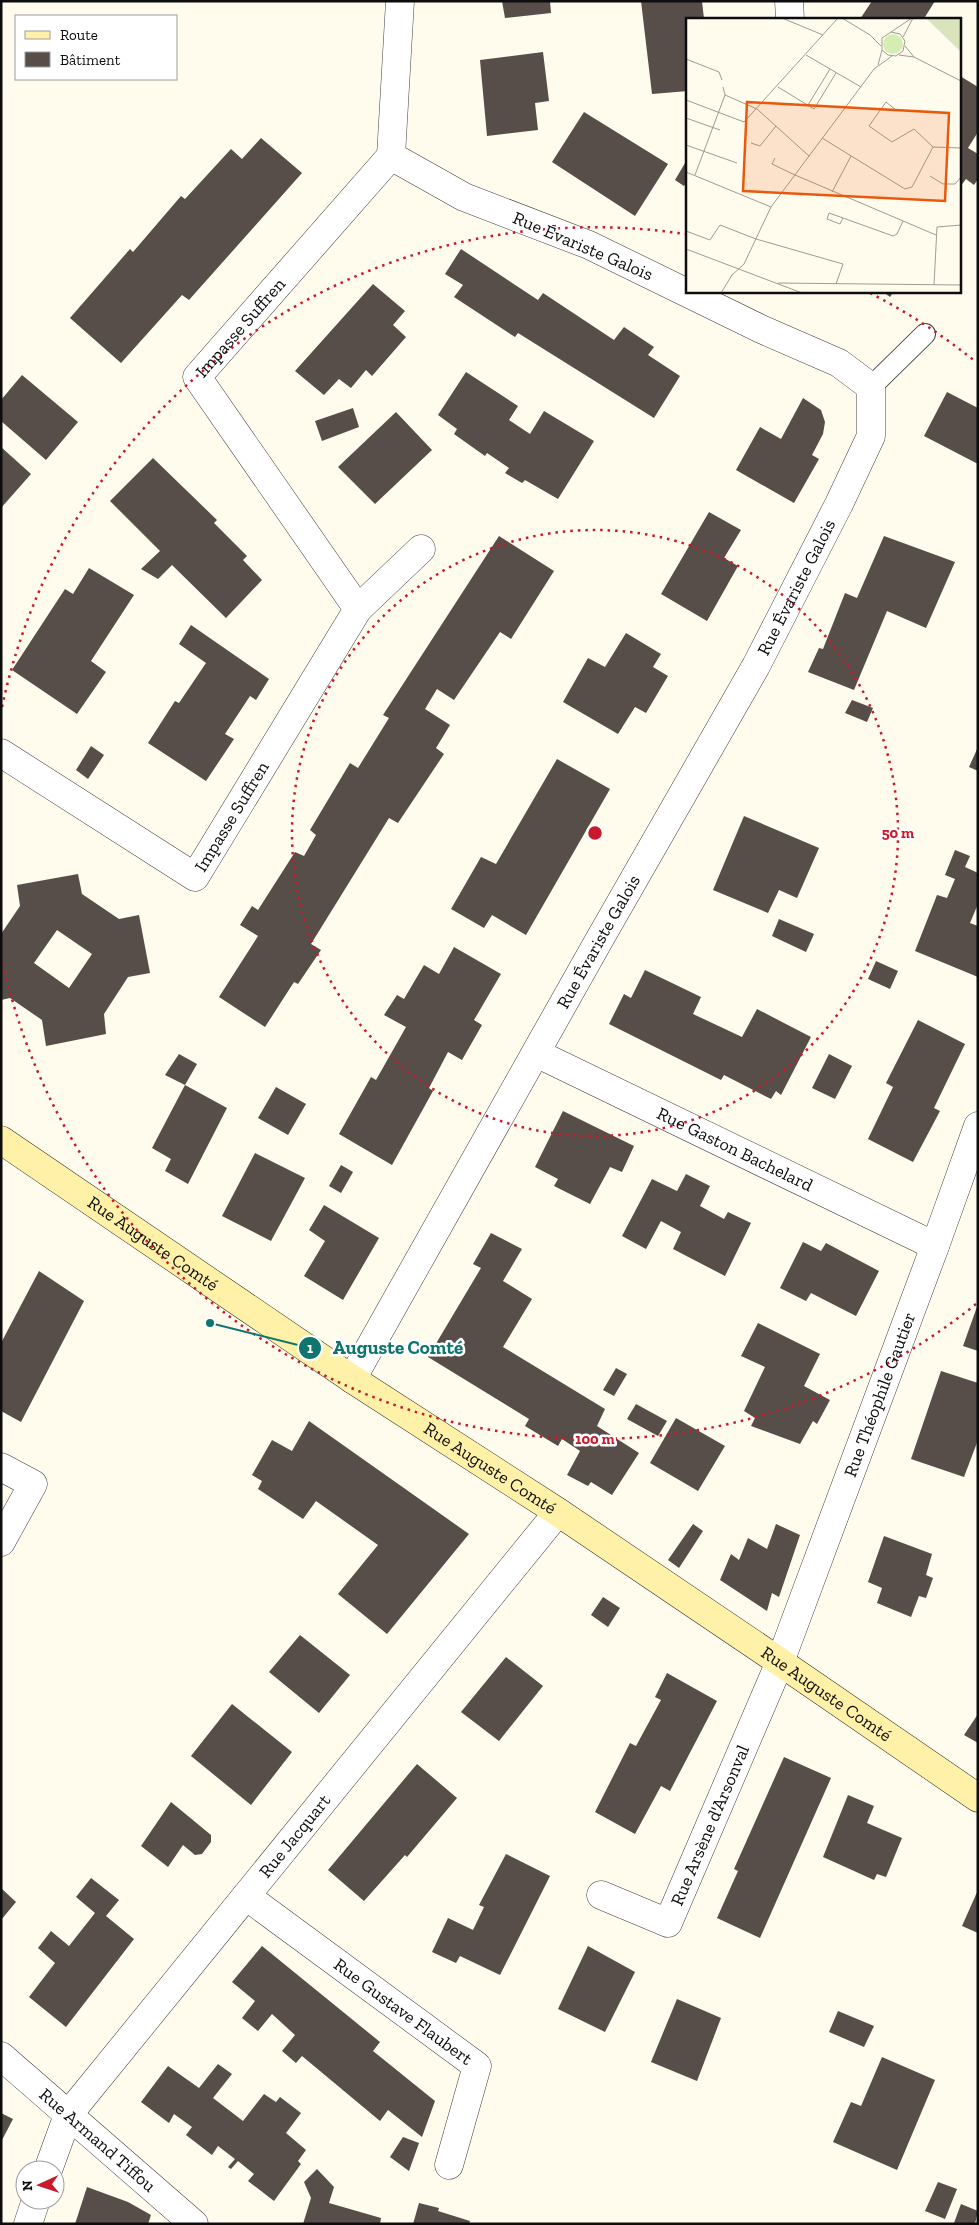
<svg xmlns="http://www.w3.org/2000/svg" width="979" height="2225" font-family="'Zilla Slab',serif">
  <rect width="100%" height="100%" fill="#fffbed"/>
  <g fill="#574d49" fill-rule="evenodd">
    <path d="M502 1H550L551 13 505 18Z"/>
    <path d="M641 1H702L704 19H688V91L652 94Z"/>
    <path d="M872 1H935L925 17 928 19H860Z"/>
    <path d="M543 52 549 101 535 103 538 130 487 136 480 60Z"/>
    <path d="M960 76 978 87V132L968 148 978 154V179L974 185 966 179 960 187Z"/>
    <path d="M584 112 668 164 635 216 552 162Z"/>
    <path d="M261 138 302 173 189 300 182 295 121 363 70 318 130 249 133 252 181 196 185 199 231 149 242 159Z"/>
    <path d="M688 158V180L684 186 675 180Z"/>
    <path d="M461 249 538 300 543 293 614 340 624 327 654 347 648 355 680 376 654 418 518 333 515 337 454 297 463 285 445 274Z"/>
    <path d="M373 284 405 311 393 325 406 337 372 376 366 370 351 388 339 379 324 395 295 371Z"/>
    <path d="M882 291H894L890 297Z"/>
    <path d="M466 372 518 406 509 420 530 434 544 411 594 441 558 499 525 480 522 483 505 473 509 468 487 453 485 456 454 434 457 429 438 415Z"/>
    <path d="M22 375 78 422 46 460 1 421V400Z"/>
    <path d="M947 392 978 408V464L924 436Z"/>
    <path d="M803 398 821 410 825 422 823 434 812 455 819 459 794 503 736 470 760 427 781 439Z"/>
    <path d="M353 408 359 427 322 441 315 421Z"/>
    <path d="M396 412 432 450 375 504 338 467Z"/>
    <path d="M1 447 31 474 1 508Z"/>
    <path d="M153 458 217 520 214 523 247 556 243 560 262 580 226 618 172 565 158 579 141 569 160 551 110 501Z"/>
    <path d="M709 512 741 530 724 558 738 566 707 621 661 594Z"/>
    <path d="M499 536 554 571 511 639 500 632 454 700 437 689 425 709 450 725 436 748 444 754 398 823 389 818 311 944 321 950 298 984 294 982 265 1027 219 997 258 936 240 925 252 906 258 910 295 852 304 856 316 835 310 830 350 763 358 768 389 718 383 715Z"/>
    <path d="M884 536 955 562 926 628 887 611 854 690 808 672 819 648 823 649 845 593 857 598Z"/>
    <path d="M89 568 134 595 91 661 106 672 77 714 12 670 65 589 73 594Z"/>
    <path d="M191 625 269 679 256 700 250 696 225 734 234 739 206 781 148 743 175 701 179 703 206 663 179 644Z"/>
    <path d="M626 633 661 654 653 667 668 676 646 713 635 707 618 734 563 702 588 658 605 667Z"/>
    <path d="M852 700 873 708 867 722 845 713Z"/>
    <path d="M91 746 104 755 88 779 76 770Z"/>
    <path d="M978 747V771L969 767Z"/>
    <path d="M557 759 610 789 526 935 492 915 484 928 451 909 481 857 496 864Z"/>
    <path d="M744 816 819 848 797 898 779 890 768 913 713 890Z"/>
    <path d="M955 850 970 856 965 867 978 873V904L970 923 978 926V977L915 951 937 895 947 898 955 879 945 875Z"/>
    <path d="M78 874 82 894 119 919 139 915 150 973 128 977 104 1014 106 1034 46 1046 42 1020 10 998 1 1000V934L20 906 17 885ZM57 930 92 954 69 988 34 963Z"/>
    <path d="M779 919 814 934 806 952 772 936Z"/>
    <path d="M454 947 501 974 474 1020 482 1025 462 1060 448 1052 429 1088 433 1091 392 1165 339 1134 371 1077 376 1080 406 1027 384 1015 397 995 404 999 424 965 439 974Z"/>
    <path d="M876 961 898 971 890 989 868 979Z"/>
    <path d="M645 970 701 997 693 1014 742 1037 757 1009 811 1037 781 1095 776 1091 771 1099 724 1075 721 1080 609 1024 624 994 631 998Z"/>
    <path d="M918 1020 965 1044 934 1108 940 1111 913 1162 868 1139 893 1087 886 1083Z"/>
    <path d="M179 1054 197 1064 185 1085 165 1075Z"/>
    <path d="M829 1054 852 1066 835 1099 812 1088Z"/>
    <path d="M185 1085 227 1108 188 1184 165 1171 171 1159 152 1148Z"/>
    <path d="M276 1087 306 1104 288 1135 258 1118Z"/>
    <path d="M563 1111 634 1146 622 1172 610 1167 590 1204 554 1186 558 1179 535 1167Z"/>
    <path d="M255 1153 305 1178 271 1241 222 1216Z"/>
    <path d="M341 1165 353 1172 341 1193 329 1186Z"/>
    <path d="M686 1174 710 1186 700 1206 724 1219 728 1212 751 1223 725 1276 673 1249 681 1232 661 1221 646 1249 622 1236 652 1179 677 1191Z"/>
    <path d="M324 1205 379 1238 343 1300 304 1276 325 1241 309 1230Z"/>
    <path d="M491 1233 522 1249 503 1281 532 1299 503 1347 605 1409 597 1426 639 1453 612 1495 591 1482 588 1486 567 1475 580 1451 562 1439 558 1446 525 1426 529 1419 428 1357 481 1268 473 1264Z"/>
    <path d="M803 1242 821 1251 826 1243 879 1271 856 1316 811 1293 806 1301 780 1288Z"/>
    <path d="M39 1271 84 1301 21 1422 1 1411V1343Z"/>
    <path d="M978 1304V1351L963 1346Z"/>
    <path d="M758 1323 820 1354 804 1386 830 1400 817 1424 813 1421 800 1444 751 1426 755 1418 744 1411 765 1367 741 1356Z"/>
    <path d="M616 1368 627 1374 614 1396 603 1390Z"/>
    <path d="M941 1371 978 1383V1440L964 1477 911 1459Z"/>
    <path d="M636 1404 667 1421 658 1436 627 1419Z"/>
    <path d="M676 1418 725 1446 698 1491 650 1463Z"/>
    <path d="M309 1421 469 1534 387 1634 338 1594 378 1545 316 1501 303 1519 258 1489 262 1481 252 1475 272 1440 292 1451Z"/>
    <path d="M693 1524 703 1531 679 1568 668 1560Z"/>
    <path d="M776 1524 800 1535 779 1597 772 1593 767 1611 720 1580 731 1554 739 1560 748 1538 767 1549Z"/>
    <path d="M884 1536 932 1554 926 1575 933 1578 926 1598 919 1596 911 1617 877 1603 882 1588 868 1582Z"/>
    <path d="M603 1597 620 1608 608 1627 591 1615Z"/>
    <path d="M300 1635 350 1675 319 1713 269 1672Z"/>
    <path d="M506 1657 543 1686 499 1741 461 1712Z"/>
    <path d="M667 1673 717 1701 670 1791 661 1786 635 1834 595 1812 630 1743 636 1746 661 1700 655 1697Z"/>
    <path d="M232 1704 292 1752 251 1805 191 1756Z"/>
    <path d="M978 1714V1743L964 1735Z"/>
    <path d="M784 1757 831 1778 760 1938 717 1918 738 1871 734 1869Z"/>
    <path d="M417 1764 457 1798 407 1857 405 1855 364 1901 328 1870Z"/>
    <path d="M848 1795 874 1806 867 1823 902 1838 886 1877 877 1874 874 1880 823 1857Z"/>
    <path d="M171 1802 211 1835V1842L202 1854 195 1855 183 1845 168 1867 141 1846Z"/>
    <path d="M506 1854 550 1876 500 1975 460 1956 456 1963 432 1952 448 1918 473 1930 484 1907 479 1905Z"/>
    <path d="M91 1878 119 1900 106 1916 134 1939 66 2027 29 1997 55 1963 38 1948 51 1931 69 1946 95 1913 76 1897Z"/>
    <path d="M1 1888 16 1902 1 1920Z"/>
    <path d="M978 1890V1933L962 1926Z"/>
    <path d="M262 1946 380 2042 373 2051 435 2101 422 2137 388 2110 380 2121 302 2056 296 2063 282 2051 295 2035 272 2014 258 2031 242 2018 255 2001 232 1982Z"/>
    <path d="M588 1946 635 1972 605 2032 558 2009Z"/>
    <path d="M677 1999 721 2018 697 2081 651 2062Z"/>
    <path d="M838 2011 874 2026 864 2047 829 2032Z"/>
    <path d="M882 2057 935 2080 897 2170 833 2142 851 2102 861 2106Z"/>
    <path d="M218 2064 232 2074 213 2098 243 2121 264 2094 276 2102 280 2097 301 2113 286 2133 306 2150 298 2161 301 2164 274 2201 248 2181 254 2174 238 2161 231 2169 228 2167 235 2159 218 2146 212 2155 186 2135 192 2127 174 2114 169 2123 141 2102 168 2066 199 2088Z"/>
    <path d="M1 2113 13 2119 1 2142Z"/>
    <path d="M403 2137 419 2143 409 2171 390 2157Z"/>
    <path d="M317 2169 334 2187 329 2203 381 2218 380 2224H303L311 2198 304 2182Z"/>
    <path d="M938 2182 957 2189 945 2219 925 2211Z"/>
    <path d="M87 2187 128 2202 151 2215 148 2224H75Z"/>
    <path d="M419 2203 439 2208 438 2211 470 2221 469 2224H413Z"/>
    <path d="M961 2204 978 2211 975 2224 954 2223Z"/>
  </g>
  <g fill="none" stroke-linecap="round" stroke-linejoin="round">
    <g stroke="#404040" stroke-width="22">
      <path id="lane" d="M871 387 925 334"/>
    </g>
    <g stroke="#404040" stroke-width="29">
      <g id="street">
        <path d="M789 1 790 19"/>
        <path d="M358 609 421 549"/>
        <path id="s1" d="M1 753 195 877 358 609 197 377 391 156"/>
        <path id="s2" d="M536 1053 935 1246"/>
        <path id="s3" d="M352 1379 598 942 756 666 839 504 871 436V387L839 363 761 329 589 245 464 197 391 156 400 1"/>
        <path d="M1 1467 33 1484 1 1542"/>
        <path id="s4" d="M601 1895 668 1923 780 1662 935 1246 978 1126"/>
        <path id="s5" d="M246 1896 477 2066 449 2165"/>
        <path id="s6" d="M1 2056 194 2224"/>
        <path id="s7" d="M48 2170 68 2115 558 1512"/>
        <path d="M28 2224 36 2200"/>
      </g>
    </g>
    <g stroke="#2f2f2f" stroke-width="29">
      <g id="secondary">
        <path id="s8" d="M1 1140 352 1379 558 1512 780 1662 978 1798"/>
      </g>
    </g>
    <use href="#lane" stroke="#fff" stroke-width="20"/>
    <use href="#street" stroke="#fff" stroke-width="28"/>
    <use href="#secondary" stroke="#fff1a8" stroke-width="28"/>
  </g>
  <g fill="none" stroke="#c9192b" stroke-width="2.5" stroke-dasharray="2.5 5">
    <circle cx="595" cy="833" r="303"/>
    <path d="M976 1304A606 606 0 0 1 2 959M2 707A606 606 0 0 1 685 234M870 293A606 606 0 0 1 976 362"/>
  </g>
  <g text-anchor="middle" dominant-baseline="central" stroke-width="5" stroke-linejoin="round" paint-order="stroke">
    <g font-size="18" fill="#0d0d0d" stroke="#fff">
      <text transform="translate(583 246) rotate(23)">Rue Évariste Galois</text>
      <text stroke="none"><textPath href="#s1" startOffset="892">Impasse Suffren</textPath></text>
      <text stroke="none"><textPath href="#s3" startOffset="908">Rue Évariste Galois</textPath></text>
      <text stroke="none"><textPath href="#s1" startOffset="301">Impasse Suffren</textPath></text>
      <text stroke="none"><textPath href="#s3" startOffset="502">Rue Évariste Galois</textPath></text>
      <text stroke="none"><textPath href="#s2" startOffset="221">Rue Gaston Bachelard</textPath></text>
      <text stroke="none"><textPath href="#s8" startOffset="184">Rue Auguste Comté</textPath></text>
      <text stroke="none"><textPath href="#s4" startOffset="642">Rue Théophile Gautier</textPath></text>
      <text stroke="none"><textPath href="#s8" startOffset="589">Rue Auguste Comté</textPath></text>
      <text stroke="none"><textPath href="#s8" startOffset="994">Rue Auguste Comté</textPath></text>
      <text stroke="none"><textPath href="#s4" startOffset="179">Rue Arsène d'Arsonval</textPath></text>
      <text stroke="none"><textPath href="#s7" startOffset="418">Rue Jacquart</textPath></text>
      <text stroke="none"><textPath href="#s5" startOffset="195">Rue Gustave Flaubert</textPath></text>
      <text stroke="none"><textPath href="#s6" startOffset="128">Rue Armand Tiffou</textPath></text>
    </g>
  </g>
  <g transform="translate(686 18)">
    <rect width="275" height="275" fill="#fffbed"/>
    <path d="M197 26a10 10 0 1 1 20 0a10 10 0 1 1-20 0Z" fill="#d4edb3"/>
    <path d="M240 0H275V34Z" fill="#d9e3bc"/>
    <path fill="none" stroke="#9e9c93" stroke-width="1" d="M96 0 137 17M156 0 184 17 195 28M205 14 214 16 219 23 217 33 210 38 202 37 196 32V20L226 0M217 19 227 0M219 28 228 39 275 63M120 37 175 69M213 37 228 39M0 41 33 54 36 62M192 47 196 32M92 69 128 91 150 55M39 77 71 91 123 138M0 82 58 104 152 0M122 87 144 51M210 92 200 84 183 108 206 124 228 111 247 129M0 100 34 112M136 120 219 171 226 169 247 129 275 130M65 125 74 128 90 108M0 127 51 145M89 140 86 146 109 157 250 217M0 154 85 189M9 157 39 77 37 69M244 158 257 166H269L275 159M146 174 165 138M157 200 154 206 141 201 143 195 157 200 207 218 211 216 217 203M0 213 24 222 34 207 70 221 157 246 150 266M0 231 116 275M92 265 275 267M248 267 251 209 275 207M35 275 46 257 58 246 85 189 188 51 206 38"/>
    <path fill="#e8590c" fill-opacity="0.15" stroke="#e8590c" stroke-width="2.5" d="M61 84 263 95 259 183 57 173Z"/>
    <rect width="275" height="275" fill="none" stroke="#0d0d0d" stroke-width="2.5"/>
  </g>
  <circle cx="595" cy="833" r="8" fill="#c9192b" stroke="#fff" stroke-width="2.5"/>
  <g font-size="15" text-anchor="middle" font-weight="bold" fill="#c9192b" stroke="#fff" stroke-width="5" stroke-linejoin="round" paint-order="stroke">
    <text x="898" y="838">50 m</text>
    <text x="595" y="1444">100 m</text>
  </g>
  <path fill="none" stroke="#0f766e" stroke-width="2" d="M210 1323L310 1348"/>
  <g fill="#0f766e" stroke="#fff" stroke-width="2">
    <circle cx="210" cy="1323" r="5"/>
    <circle cx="310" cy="1348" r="12"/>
  </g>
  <g font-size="15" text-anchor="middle" font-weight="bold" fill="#fff">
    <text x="310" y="1353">1</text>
  </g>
  <g font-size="19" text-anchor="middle" font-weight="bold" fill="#0f766e" stroke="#fff" stroke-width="5" stroke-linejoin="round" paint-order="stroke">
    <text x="398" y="1354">Auguste Comté</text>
  </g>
  <rect width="979" height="2225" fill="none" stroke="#0d0d0d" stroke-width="5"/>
  <rect x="15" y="15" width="162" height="65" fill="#ffffff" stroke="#9e9e9e"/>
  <rect x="25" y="31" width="25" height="8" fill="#fff1a8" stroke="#9e9e9e"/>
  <text x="60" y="40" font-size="15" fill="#0d0d0d">Route</text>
  <rect x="25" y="52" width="25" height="15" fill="#574d49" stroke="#9e9e9e"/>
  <text x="60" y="65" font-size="15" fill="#0d0d0d">Bâtiment</text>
  <g transform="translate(40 2185) rotate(267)"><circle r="24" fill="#ffffff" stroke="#9e9e9e"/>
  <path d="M0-4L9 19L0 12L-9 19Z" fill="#c9192b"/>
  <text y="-8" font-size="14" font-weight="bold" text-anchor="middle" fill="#0d0d0d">N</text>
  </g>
</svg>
